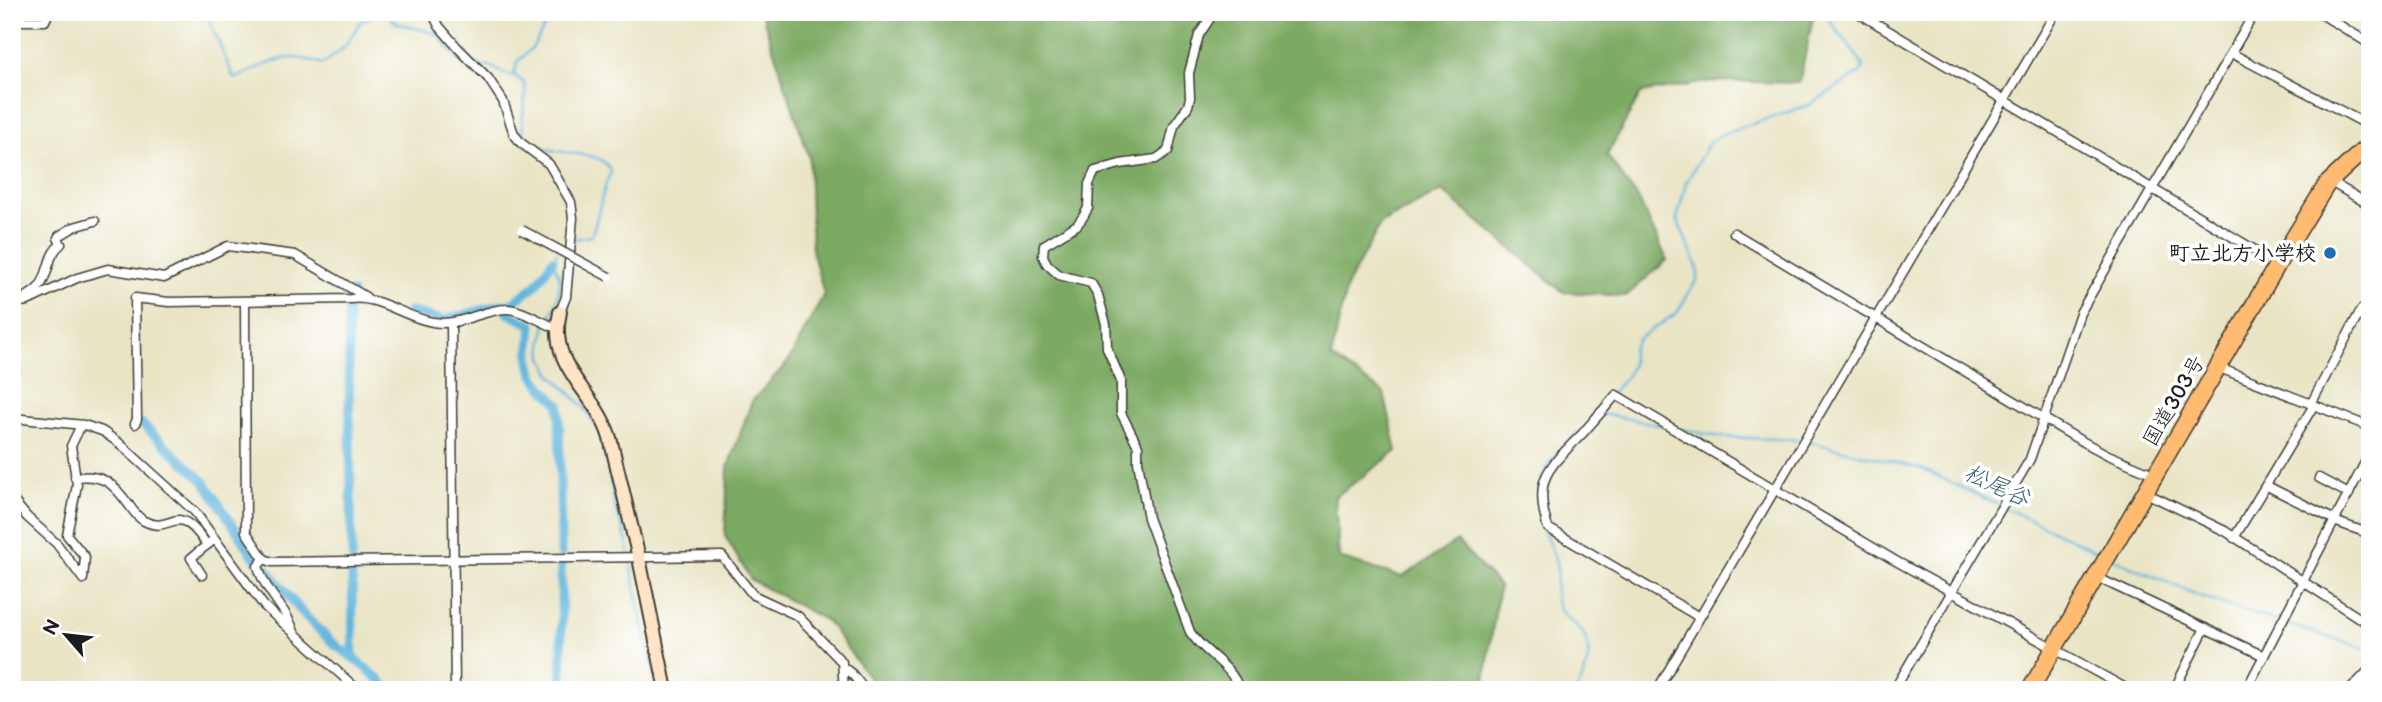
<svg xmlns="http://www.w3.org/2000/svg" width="2382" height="702" font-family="'Balsamiq Sans','Klee One',sans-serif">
  <rect width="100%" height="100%" fill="#fff"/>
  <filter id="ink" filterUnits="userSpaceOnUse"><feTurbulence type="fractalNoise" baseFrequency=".0143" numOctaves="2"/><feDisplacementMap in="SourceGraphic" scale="14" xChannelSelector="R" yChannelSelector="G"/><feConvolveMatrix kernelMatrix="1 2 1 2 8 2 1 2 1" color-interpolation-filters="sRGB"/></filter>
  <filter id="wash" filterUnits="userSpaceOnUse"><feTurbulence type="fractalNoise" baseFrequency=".00686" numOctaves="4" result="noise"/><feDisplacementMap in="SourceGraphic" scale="28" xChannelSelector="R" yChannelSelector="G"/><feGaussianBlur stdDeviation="1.57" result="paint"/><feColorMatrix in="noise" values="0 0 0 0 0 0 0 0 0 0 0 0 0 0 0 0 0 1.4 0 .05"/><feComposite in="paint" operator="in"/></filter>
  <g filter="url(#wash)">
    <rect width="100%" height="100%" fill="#e9e4c4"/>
    <path fill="#7daa63" stroke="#4c6340" stroke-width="2" d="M761 12H1808L1813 18 1799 83 1713 81 1641 93 1607 155 1640 202 1667 260 1626 296 1563 292 1442 191 1381 223 1347 285 1331 357 1384 393 1397 451 1335 497 1339 558 1402 577 1457 541 1499 586 1485 680 1476 690H878L827 621 751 580 725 536 728 467 752 401 788 362 824 294 812 250 809 157Z"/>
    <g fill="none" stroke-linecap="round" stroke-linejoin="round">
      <g stroke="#61b6dd" stroke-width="2.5">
        <path d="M206 12 234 79C274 63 278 50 323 64L345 47 360 22 380 12"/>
        <path d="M385 12 396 23 431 32 440 37 457 59 468 63"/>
        <path d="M478 64 489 66 510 76 514 75 524 83C529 98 518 122 524 133 541 164 601 142 611 172 600 193 600 215 591 236L575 239"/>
        <path d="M514 75 517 62 533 47 553 12"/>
        <path d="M557 252 553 260 560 279 558 299 545 328 542 343 543 357 552 375 584 407 597 427 606 455 615 507 626 538 642 621 658 690"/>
        <path d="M1602 414 1661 425"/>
        <path d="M1592 416 1628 374 1632 365V350L1638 339 1677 313 1697 279 1698 269 1677 219 1686 183 1709 143 1723 134 1809 105 1860 73 1863 67C1855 47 1835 33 1825 12"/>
        <path d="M1681 429 1721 437 1800 440"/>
        <path d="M1806 441 1922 469 2103 554"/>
        <path d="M2112 558 2206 599 2370 650"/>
        <path d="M1577 690C1588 669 1596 644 1577 626 1571 621 1561 614 1558 607 1552 594 1558 583 1557 570 1557 558 1549 545 1545 534 1530 484 1543 465 1579 432"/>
      </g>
      <g stroke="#61b6dd" stroke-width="9">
        <path d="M346 295 352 293"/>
        <path d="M511 304 536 285 553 260"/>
        <path d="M348 305 352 556"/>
        <path d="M409 311 444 320 502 304"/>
        <path d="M507 313 532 325C528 369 526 372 559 404L561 554"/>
        <path d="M141 423 204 481 256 560"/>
        <path d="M561 563 562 690"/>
        <path d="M352 564 353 656"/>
        <path d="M267 568C288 597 313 628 342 650 359 662 375 674 389 690"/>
      </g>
    </g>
  </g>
  <g filter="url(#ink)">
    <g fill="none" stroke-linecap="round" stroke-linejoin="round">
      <g stroke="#3b3a35" stroke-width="11">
        <g id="street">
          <path d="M432 12 439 26 458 48 488 78 503 101 514 134 521 143 549 164 571 202 573 218 566 297 560 312"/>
          <path d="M1214 12 1199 35 1189 73 1190 98 1188 106 1174 126 1168 151 1156 159 1120 164 1095 171 1089 184 1088 208 1083 217 1077 225 1044 245 1043 256 1047 264 1059 275 1091 283 1098 295 1106 324 1107 348 1121 381V413L1138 446V462L1148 518 1190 632C1203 653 1233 665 1239 690"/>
          <path d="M1857 12 2258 252 2279 262"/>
          <path d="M2318 12 2370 44"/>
          <path d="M12 21H45L49 12"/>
          <path d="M2231 53 2370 126"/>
          <path d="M2329 181 2370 205"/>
          <path d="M1734 233 2078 439 2108 455 2156 475"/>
          <path d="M26 297C31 294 36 291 40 286 50 272 47 255 61 244L58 238 59 236 74 227 95 221"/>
          <path d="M245 301 246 532 264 559 272 562 722 556 753 595 798 616 842 662 844 690"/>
          <path d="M12 303 28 301 77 278 108 269 164 278 228 246 295 255 366 297"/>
          <path d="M451 324 455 690"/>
          <path d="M2217 367 2370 427"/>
          <path d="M2311 404 2361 310"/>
          <path d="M12 418 84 425 102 431 119 443 195 512 264 606 358 690"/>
          <path d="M135 424 137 419 135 298 169 302 351 299C379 295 405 318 433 322 460 327 480 310 506 309 519 308 543 323 556 328"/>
          <path d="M75 477C104 474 113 483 129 505 133 511 137 517 144 521 174 536 174 497 207 545L215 539"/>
          <path d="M2319 478 2349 494"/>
          <path d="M2267 486 2335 520"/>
          <path d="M2146 493 2225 531 2370 625"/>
          <path d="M12 499 27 517 57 544 83 579 85 557 67 535 77 485 71 446 81 425"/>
          <path d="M2334 521 2370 534"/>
          <path d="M2234 538 2314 405"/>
          <path d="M264 559 258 566C264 591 287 608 294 632"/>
          <path d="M202 575 191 558 207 545"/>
          <path d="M2096 577 2264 656"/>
          <path d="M1699 617 1548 528C1532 477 1550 467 1583 433 1594 420 1605 408 1616 395L1894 560 2129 690"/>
          <path d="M844 668 852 674 865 690"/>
          <path d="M1657 690 2056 12"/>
          <path d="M1894 690 2030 459 2080 313 2255 12"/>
          <path d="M2174 690 2205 628"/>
          <path d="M2246 690 2370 453"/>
          <path d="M2350 690 2370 669"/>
        </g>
      </g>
      <g stroke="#3b3a35" stroke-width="16">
        <path id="secondary" d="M560 312C547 368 596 391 610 438L639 558 666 690"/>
      </g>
      <g stroke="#3b3a35" stroke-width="19">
        <path id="highway" d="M2030 690 2279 262 2327 184 2370 144"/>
      </g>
      <use href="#street" stroke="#fff" stroke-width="8"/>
      <use href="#secondary" stroke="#ffe4c6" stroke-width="12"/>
      <use href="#highway" stroke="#ffbb71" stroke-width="16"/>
      <g stroke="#3b3a35" stroke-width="11" stroke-linecap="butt">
        <path id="street-bridge" d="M522 230 609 277"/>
      </g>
      <use href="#street-bridge" stroke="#fff" stroke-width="8"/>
    </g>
  </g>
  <circle fill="#1f6fb2" stroke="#fff" stroke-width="2.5" cx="2330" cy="253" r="7"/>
  <g text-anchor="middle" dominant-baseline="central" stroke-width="7" stroke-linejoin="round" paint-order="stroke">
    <g font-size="21" font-weight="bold" fill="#1c1c1c" stroke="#fff" text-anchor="end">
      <text x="2316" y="253">町立北方小学校</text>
    </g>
    <g font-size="21" fill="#1c1c1c" stroke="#fff">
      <text transform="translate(2174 401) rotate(-60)">国道303号</text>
    </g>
    <g font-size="23" font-style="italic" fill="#3b6173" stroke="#fff">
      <text transform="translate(1997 486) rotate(25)">松尾谷</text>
    </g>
  </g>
  <rect width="2382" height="702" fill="none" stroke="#fff" stroke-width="42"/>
  <g transform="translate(66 635) rotate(298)" stroke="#ffffff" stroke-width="5" paint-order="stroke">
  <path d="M0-5L12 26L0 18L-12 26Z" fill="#1c1c1c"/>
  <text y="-10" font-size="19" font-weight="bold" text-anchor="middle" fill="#1c1c1c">N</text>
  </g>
</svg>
